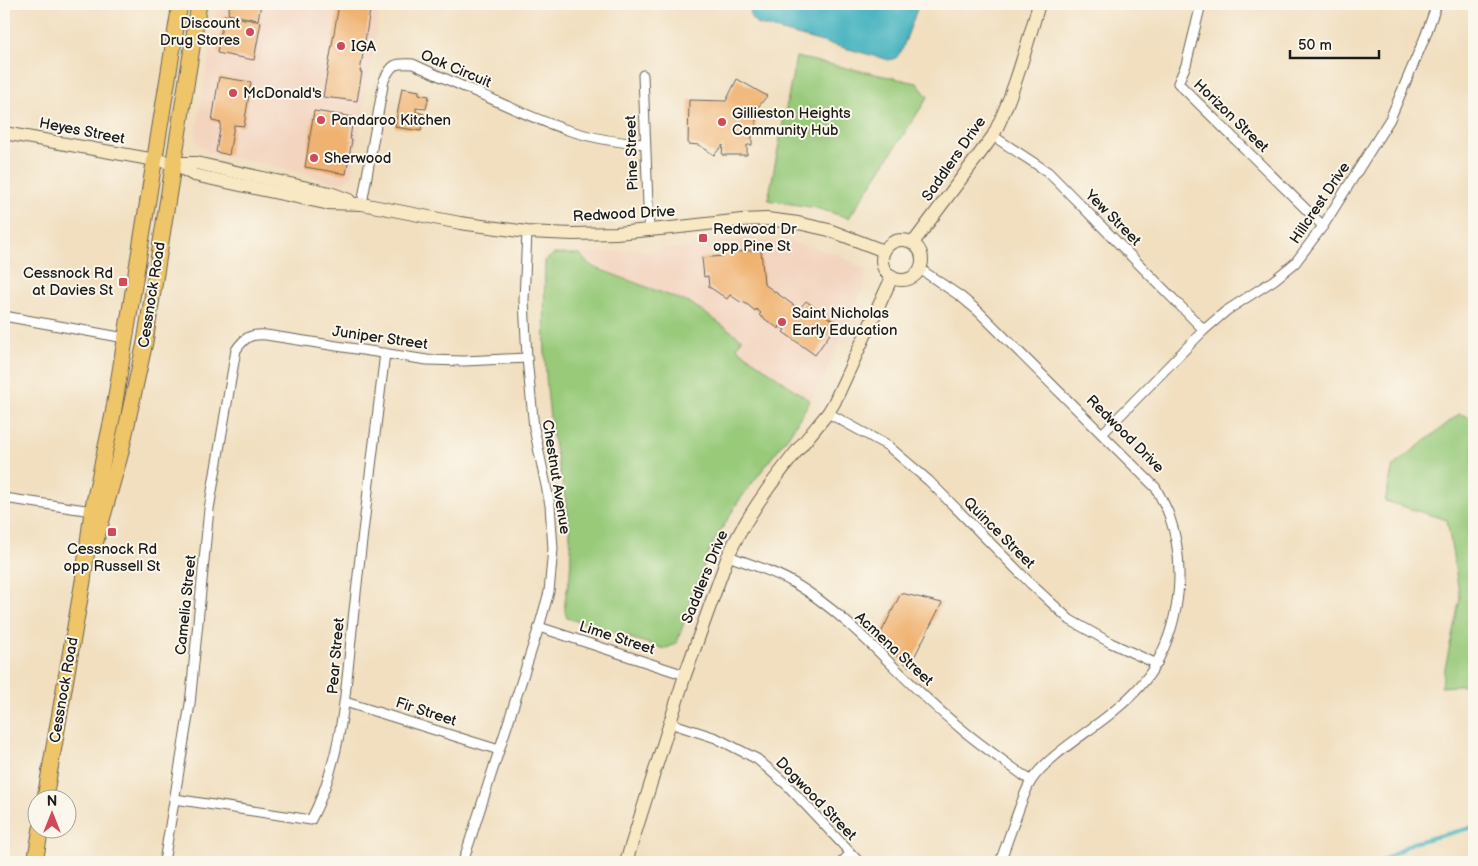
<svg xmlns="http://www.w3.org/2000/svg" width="1478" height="866" font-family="'Balsamiq Sans',sans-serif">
  <rect width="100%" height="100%" fill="#fbf7ec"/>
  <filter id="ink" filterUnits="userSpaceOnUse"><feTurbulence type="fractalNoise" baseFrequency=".02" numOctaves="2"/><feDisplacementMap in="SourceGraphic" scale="10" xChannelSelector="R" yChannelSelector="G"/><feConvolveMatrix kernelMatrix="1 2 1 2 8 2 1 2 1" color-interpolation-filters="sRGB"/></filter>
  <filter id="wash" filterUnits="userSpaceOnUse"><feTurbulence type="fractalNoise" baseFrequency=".0096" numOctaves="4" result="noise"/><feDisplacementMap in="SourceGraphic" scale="20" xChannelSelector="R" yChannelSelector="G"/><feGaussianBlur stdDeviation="1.12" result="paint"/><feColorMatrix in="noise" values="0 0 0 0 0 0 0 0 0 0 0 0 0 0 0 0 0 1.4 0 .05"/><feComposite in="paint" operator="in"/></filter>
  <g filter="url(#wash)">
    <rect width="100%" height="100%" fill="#f1dfc0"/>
    <g fill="#f3d4bf">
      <path d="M218 4H381L352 175 341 183 321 179 311 174 211 153 205 150 195 138Z"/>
      <path d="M751 239 789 242 811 247 840 256 863 269 865 284 824 376 810 401 738 349 737 347 742 340 692 304 593 267 585 261 580 254 680 248 722 241Z"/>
    </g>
    <g fill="#98ca7a" stroke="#5a734b">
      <path d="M796 57 917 83 928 97 849 218 816 208 768 200Z"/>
      <path d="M554 254H580L585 261 593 267 692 304 742 339 737 347 738 349 810 401 789 435 738 502 711 547 701 572 677 643 665 649 567 618C561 604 569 588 570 574 571 561 571 548 570 536 567 500 558 466 552 431 543 375 544 317 545 261Z"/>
      <path d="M1459 414 1474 418V685L1441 687 1460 598 1447 520 1385 501 1393 466Z"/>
    </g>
    <path fill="#45b3c0" stroke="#30686e" d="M751 4H919L902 50 896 58 889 60 756 24 750 16Z"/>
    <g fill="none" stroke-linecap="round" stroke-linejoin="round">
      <path stroke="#45b3c0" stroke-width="4" d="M1380 862 1412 843 1474 827"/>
    </g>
    <g id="blocks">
      <g fill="#f0b271">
        <path d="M230 4H261L258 20 228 14Z"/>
        <path d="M339 4 363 5V4H371L360 72H362L357 101 323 97Z"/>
        <path d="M224 15 261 22 254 60 217 53Z"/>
        <path d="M219 77 251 82 244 126 234 125 229 155 216 152 221 123 212 121Z"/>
        <path d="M737 79 767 96 755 111 747 116H756V128H747V130H752V145H747V155H722L723 145 714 155 699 145 688 144 689 100 726 101Z"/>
        <path d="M402 88 419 91V94L429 96 426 109 416 108V112L424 114 421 131 395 127Z"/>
        <path d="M314 111 353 117 350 139 352 140 346 174 305 167Z"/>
        <path d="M734 247 735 252 761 250 764 284 799 309 806 301 837 324 815 355 783 332 785 330 780 326 779 329 759 315 761 313 756 309 755 311 748 305 743 302 742 303 730 295 727 299 711 288H709L708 276 704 277 702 258 723 256 722 248Z"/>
        <path d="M901 593 942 603 909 667 878 639Z"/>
      </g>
    </g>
  </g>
  <g filter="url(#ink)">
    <use href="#blocks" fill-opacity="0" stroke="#676055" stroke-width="1"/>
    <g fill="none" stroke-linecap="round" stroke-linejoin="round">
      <g stroke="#676055" stroke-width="11">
        <g id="street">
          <path d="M1201 4 1186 65 1178 83 1323 226"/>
          <path d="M643 75 649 230"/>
          <path d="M993 136 1048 172 1204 330"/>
          <path d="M362 204 384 80C392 64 394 63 413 64 441 77 469 89 496 101 547 124 589 142 645 144"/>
          <path d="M920 269 960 296 978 311 1156 488C1160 497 1166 506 1169 515 1186 563 1181 618 1157 662 1147 681 1131 697 1115 710 1091 731 1048 755 1031 781 1024 793 1020 807 1015 820 1010 834 1005 848 1000 862"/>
          <path d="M4 316 125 338"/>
          <path d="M828 413 888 446 929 481 1031 584 1070 620 1111 643 1157 664"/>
          <path d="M1102 434 1204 330 1226 311 1274 280 1295 263 1323 226 1390 119 1425 37 1437 4"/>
          <path d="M4 498 92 511"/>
          <path d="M728 556C750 564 774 571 794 583 855 619 903 682 958 726 981 746 1007 763 1031 781"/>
          <path d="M539 627 685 675"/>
          <path d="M345 702 499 750"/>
          <path d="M670 723 716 738 757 759 787 785 859 862"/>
          <path d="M175 799 311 820C346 752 346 676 355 602 364 519 375 436 385 353"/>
          <path d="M164 862 190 704 209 509 236 350C245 337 250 334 266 335L427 360 464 361 527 358"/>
          <path d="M463 862 539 627 549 592 553 549 550 505 534 428 527 358 524 300 527 232"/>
          <path d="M842 862 850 854"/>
        </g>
      </g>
      <g stroke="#676055" stroke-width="14">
        <g id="secondary">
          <path d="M4 133 172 163H196L330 193 349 200"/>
          <path d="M172 163 194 175 325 203 362 204 460 223 527 232 573 234 616 233 671 228 742 220 767 219 798 223 829 230 884 251"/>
          <circle cx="902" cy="260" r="20"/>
          <path d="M913 243 993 136C1014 94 1026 48 1039 4"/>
          <path d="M626 862 685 675 728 556C752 503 791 458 828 413L834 403 892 277"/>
        </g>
      </g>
      <g stroke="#676055" stroke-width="17">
        <g id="primary">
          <path d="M95 544 120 456 145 342 199 4"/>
          <path d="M45 798 83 581 92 511 113 414 180 4"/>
          <path d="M35 862 41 828"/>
        </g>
      </g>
      <use href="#street" stroke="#fff" stroke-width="9"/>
      <use href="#secondary" stroke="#f8e8c3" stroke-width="12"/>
      <use href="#primary" stroke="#eec569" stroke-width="15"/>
    </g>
  </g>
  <g fill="#d1495b" stroke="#fbf7ec" stroke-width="2">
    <circle cx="250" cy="32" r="5"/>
    <circle cx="341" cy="46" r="5"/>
    <circle cx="233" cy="93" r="5"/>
    <circle cx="321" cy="120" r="5"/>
    <circle cx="722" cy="122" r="5"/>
    <circle cx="314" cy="158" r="5"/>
    <rect x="698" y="233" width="10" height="10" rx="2.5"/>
    <rect x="118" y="277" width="10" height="10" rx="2.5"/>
    <circle cx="782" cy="322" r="5"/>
    <rect x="107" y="527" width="10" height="10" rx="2.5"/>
  </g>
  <g text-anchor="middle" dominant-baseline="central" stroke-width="4" stroke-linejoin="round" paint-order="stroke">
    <g font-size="15" fill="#1c1c1c" stroke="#fbf7ec" text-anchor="start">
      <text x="240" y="23" text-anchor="end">Discount<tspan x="240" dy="17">Drug Stores</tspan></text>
      <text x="351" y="46">IGA</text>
      <text x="243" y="93">McDonald's</text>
      <text x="732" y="113">Gillieston Heights<tspan x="732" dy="17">Community Hub</tspan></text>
      <text x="331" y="120">Pandaroo Kitchen</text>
      <text x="324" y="158">Sherwood</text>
      <text x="713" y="229">Redwood Dr<tspan x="713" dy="17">opp Pine St</tspan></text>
      <text x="113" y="273" text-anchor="end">Cessnock Rd<tspan x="113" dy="17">at Davies St</tspan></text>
      <text x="792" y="313">Saint Nicholas<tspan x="792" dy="17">Early Education</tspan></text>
      <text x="112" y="549" text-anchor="middle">Cessnock Rd<tspan x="112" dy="17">opp Russell St</tspan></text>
    </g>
    <g font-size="15" fill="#1c1c1c" stroke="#fbf7ec">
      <text transform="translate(456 69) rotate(23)">Oak Circuit</text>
      <text transform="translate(1231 116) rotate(44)">Horizon Street</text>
      <text transform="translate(82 131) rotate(11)">Heyes Street</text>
      <text transform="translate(632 153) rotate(-92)">Pine Street</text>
      <text transform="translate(954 159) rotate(-55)">Saddlers Drive</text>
      <text transform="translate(1320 203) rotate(-56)">Hillcrest Drive</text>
      <text transform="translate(624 214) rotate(-3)">Redwood Drive</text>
      <text transform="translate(1113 218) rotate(45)">Yew Street</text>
      <text transform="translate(152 295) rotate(-81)">Cessnock Road</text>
      <text transform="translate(380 338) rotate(8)">Juniper Street</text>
      <text transform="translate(1125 434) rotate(45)">Redwood Drive</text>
      <text transform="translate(556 477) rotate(81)">Chestnut Avenue</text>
      <text transform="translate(999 533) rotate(45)">Quince Street</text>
      <text transform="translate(705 577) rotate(-68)">Saddlers Drive</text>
      <text transform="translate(186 605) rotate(-84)">Camelia Street</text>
      <text transform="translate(617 638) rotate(18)">Lime Street</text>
      <text transform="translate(894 649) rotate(43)">Acmena Street</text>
      <text transform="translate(336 656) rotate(-85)">Pear Street</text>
      <text transform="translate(64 690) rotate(-80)">Cessnock Road</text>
      <text transform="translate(426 712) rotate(18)">Fir Street</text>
      <text transform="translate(816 799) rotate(46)">Dogwood Street</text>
    </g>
  </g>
  <rect width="1478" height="866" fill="none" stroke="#fbf7ec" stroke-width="20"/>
  <g transform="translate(52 814)"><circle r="24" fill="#fbf7ec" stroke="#a29f99"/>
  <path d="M0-4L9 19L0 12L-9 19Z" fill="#d1495b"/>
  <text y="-8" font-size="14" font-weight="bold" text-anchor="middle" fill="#1c1c1c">N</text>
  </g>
  <path d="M1290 50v8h89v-8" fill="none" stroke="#1c1c1c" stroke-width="2.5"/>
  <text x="1298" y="50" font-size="15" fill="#1c1c1c" stroke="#fbf7ec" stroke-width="4" paint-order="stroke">50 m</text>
</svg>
